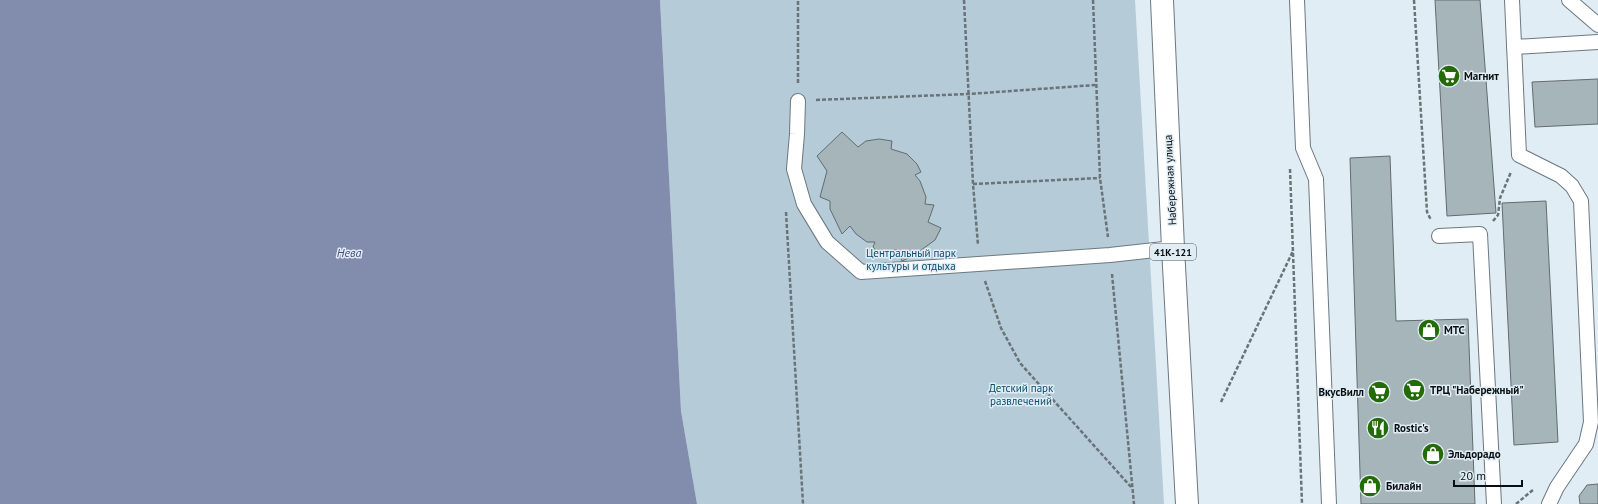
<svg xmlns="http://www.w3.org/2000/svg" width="1598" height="504" font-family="'PT Sans',sans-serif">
  <rect width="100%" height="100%" fill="#e0edf5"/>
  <path fill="#b5cbd8" d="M660 0H1135L1164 504H697L681 411Z"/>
  <path fill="#828cac" d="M0 0H660L681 411 697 504H0Z"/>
  <g fill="#a6b5b9" stroke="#5f6d70">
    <path d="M1435 0H1480L1496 213 1447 216Z"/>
    <path d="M1598 79V124L1535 127 1532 82Z"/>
    <path d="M842 132 858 147 866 141 879 139 892 141 891 149 907 154 917 164 921 172 915 175 920 181 926 197 925 204 934 205 928 222 941 228 935 240 913 256 902 261 897 250 877 252 873 247 875 242H867L856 234 850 226 842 234 830 209V201L820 197 827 171 817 156Z"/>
    <path d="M1390 156 1396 321 1468 319 1475 504H1361L1350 158Z"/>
    <path d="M1546 201 1558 442 1514 445 1502 203Z"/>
    <path d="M1598 484V504H1580L1579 496 1587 485Z"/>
  </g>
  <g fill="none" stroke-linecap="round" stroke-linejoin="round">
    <g stroke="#6c787f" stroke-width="16">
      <g id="service">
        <path d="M1297 0 1303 148 1316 179 1329 504"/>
        <path d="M1512 0 1519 155 1561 176 1572 186 1581 201 1591 422 1586 444 1557 487 1549 504"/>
        <path d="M1569 0 1598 25"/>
        <path d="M1514 47 1598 42"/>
        <path d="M798 101 797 134 794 169 804 204 827 242 861 272 1110 255 1173 248"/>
        <path d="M1439 236 1480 234 1494 504"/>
      </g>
    </g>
    <g stroke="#6c787f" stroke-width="24">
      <path id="primary" d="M1162 0 1173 248 1187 504"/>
    </g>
    <g stroke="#6a7378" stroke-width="2.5" stroke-dasharray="4 2" stroke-linecap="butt">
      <path d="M964 0 973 184 978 245"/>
      <path d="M1093 0 1100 178 1108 237"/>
      <path d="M1414 0 1427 212 1431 220"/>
      <path d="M798 83V0"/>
      <path d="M816 100 969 94 1095 85"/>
      <path d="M1290 169 1302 504"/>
      <path d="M973 184 1100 178"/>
      <path d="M786 212 803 504"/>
      <path d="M1493 221 1498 215 1500 198 1511 172"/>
      <path d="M1112 274 1134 504"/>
      <path d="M985 281 1001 328 1020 363 1132 488"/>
      <path d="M1221 402 1293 251"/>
      <path d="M1516 504 1534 489"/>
    </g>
    <use href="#service" stroke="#fff" stroke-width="14"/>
    <use href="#primary" stroke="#fff" stroke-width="22"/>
  </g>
  <defs>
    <g id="supermarket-disc" transform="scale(1.15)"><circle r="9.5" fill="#236b07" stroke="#e0edf5"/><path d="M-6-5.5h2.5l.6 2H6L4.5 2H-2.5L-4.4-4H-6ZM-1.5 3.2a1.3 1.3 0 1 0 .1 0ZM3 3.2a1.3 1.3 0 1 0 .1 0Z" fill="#fff"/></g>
    <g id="shop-disc" transform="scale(1.15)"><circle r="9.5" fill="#236b07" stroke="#e0edf5"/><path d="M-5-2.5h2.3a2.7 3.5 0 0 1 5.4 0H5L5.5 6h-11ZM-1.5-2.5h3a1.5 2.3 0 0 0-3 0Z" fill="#fff"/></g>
    <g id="restaurant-disc" transform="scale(1.15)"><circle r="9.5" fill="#236b07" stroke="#e0edf5"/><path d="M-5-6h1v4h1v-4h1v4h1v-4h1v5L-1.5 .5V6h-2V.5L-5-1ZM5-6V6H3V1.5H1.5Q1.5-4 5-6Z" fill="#fff"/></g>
  </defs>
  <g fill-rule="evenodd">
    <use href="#supermarket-disc" x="1449" y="76"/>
    <use href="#shop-disc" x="1429" y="330"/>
    <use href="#supermarket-disc" x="1414" y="390"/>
    <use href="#supermarket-disc" x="1379" y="392"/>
    <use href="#restaurant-disc" x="1378" y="428"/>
    <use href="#shop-disc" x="1433" y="454"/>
    <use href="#shop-disc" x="1370" y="486"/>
  </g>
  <g text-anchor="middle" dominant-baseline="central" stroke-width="3" stroke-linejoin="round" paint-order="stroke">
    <rect fill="#e0edf5" stroke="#4a5155" stroke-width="1" x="1150" y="244" width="46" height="16" rx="3"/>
    <g font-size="10" font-weight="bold" fill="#090e10">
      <text x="1173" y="252">41К-121</text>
    </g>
    <g font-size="11" font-weight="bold" fill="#090e10" stroke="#e0edf5" text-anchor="start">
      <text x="1464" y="76">Магнит</text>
      <text x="1444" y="330">МТС</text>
      <text x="1430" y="390">ТРЦ "Набережный"</text>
      <text x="1364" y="392" text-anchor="end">ВкусВилл</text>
      <text x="1394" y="428">Rostic's</text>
      <text x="1448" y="454">Эльдорадо</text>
      <text x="1386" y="486">Билайн</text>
    </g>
    <g font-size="11" fill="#090e10" stroke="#e0edf5">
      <text transform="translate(1170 180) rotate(-93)">Набережная улица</text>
    </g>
    <g font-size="11" fill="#094d6b" stroke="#e0edf5">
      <text x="911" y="253">Центральный парк<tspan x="911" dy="13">культуры и отдыха</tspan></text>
      <text x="1021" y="388">Детский парк<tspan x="1021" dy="13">развлечений</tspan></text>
    </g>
    <g font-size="12" font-style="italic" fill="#434e7d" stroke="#e0edf5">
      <text x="349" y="252">Нева</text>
    </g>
  </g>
  <path d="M1454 480v6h68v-6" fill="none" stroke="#090e10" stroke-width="2"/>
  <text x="1460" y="480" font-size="12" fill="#090e10" stroke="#e0edf5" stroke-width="3" paint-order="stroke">20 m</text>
</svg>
